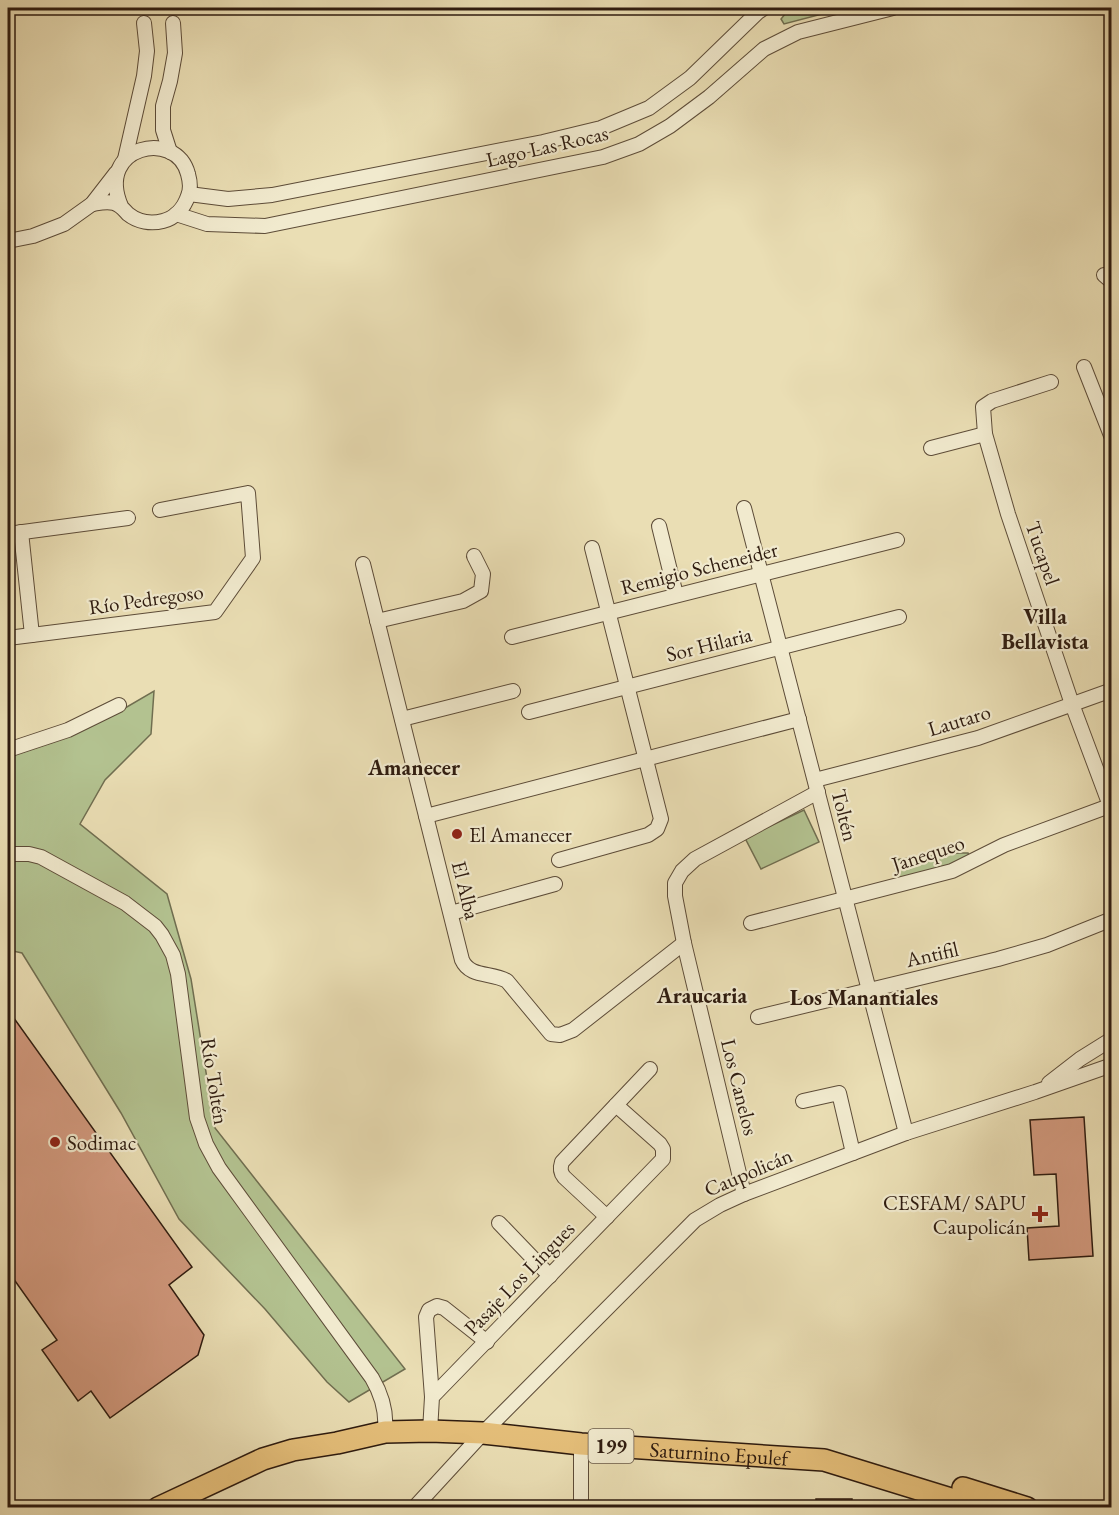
<svg xmlns="http://www.w3.org/2000/svg" width="1119" height="1515" font-family="'EB Garamond',serif">
  <rect width="100%" height="100%" fill="#eadeb4"/>
  <filter id="stains"><feTurbulence type="fractalNoise" baseFrequency=".00333" numOctaves="4"/><feColorMatrix values="0 0 0 0 .2 0 0 0 0 .09 0 0 0 0 .02 0 0 0 .5 -.17"/></filter>
  <radialGradient id="worn" r=".72"><stop offset=".6" stop-color="#630" stop-opacity="0"/><stop offset="1" stop-color="#630" stop-opacity=".3"/></radialGradient>
  <g fill="#b3c290" stroke="#706e50" stroke-width="1.5">
    <path d="M790 8H845L784 24 781 19Z"/>
    <path d="M154 691 151 734 105 780 80 824 167 894 191 979 215 1128 405 1369 349 1402 327 1382 265 1309 179 1219 121 1113 22 953 8 950V747L120 711Z"/>
    <path d="M804 810 819 842 761 869 745 838Z"/>
    <path d="M959 853H968L970 858 959 865 898 879 893 860Z"/>
  </g>
  <g fill="#d39a7f" stroke="#2e1b0f" stroke-width="1.5">
    <path d="M11 1014 192 1267 169 1285 204 1335 198 1355 110 1418 91 1391 78 1401 42 1350 57 1340 8 1271V1017Z"/>
    <path d="M1084 1117 1093 1256 1029 1260 1027 1228 1059 1226 1056 1174 1034 1175 1030 1120Z"/>
    <rect x="816" y="1499" width="36" height="9"/>
  </g>
  <g fill="none" stroke-linecap="round" stroke-linejoin="round">
    <g stroke="#5d4c38" stroke-width="16">
      <g id="minor">
        <path d="M170 152 163 130V106L170 81 175 53 173 23"/>
        <path d="M125 159 144 76 147 51 144 23"/>
        <path d="M189 194 228 199 272 195 543 142 601 128 649 108 690 78 758 12 764 8"/>
        <path d="M92 204C99 203 106 201 114 203 121 205 123 209 128 214 138 222 151 224 163 221 175 218 184 208 188 196 191 189 190 181 188 174 176 128 95 146 121 206"/>
        <path d="M176 214 207 224 265 226 603 157 639 144 670 126 709 97 764 49 798 32 893 8"/>
        <path d="M8 241 33 236 64 224 92 204 116 173"/>
        <path d="M1104 275 1112 282"/>
        <path d="M1084 367 1112 438"/>
        <path d="M1051 382 992 401 983 407 985 434 1008 514 1072 704 1112 811"/>
        <path d="M931 448 985 434"/>
        <path d="M744 508 906 1133"/>
        <path d="M659 526 676 595"/>
        <path d="M21 532 32 635"/>
        <path d="M8 534 128 518"/>
        <path d="M363 564 462 960C470 978 492 972 507 981L551 1034 560 1035 573 1030 684 943"/>
        <path d="M377 621 463 601 481 591 483 574 474 556"/>
        <path d="M512 637 897 540"/>
        <path d="M8 638 215 612 253 558 248 493 160 510"/>
        <path d="M529 712 899 617"/>
        <path d="M402 719 513 691"/>
        <path d="M8 750 68 730 119 705"/>
        <path d="M815 780 978 738 1112 690"/>
        <path d="M426 816 799 719"/>
        <path d="M8 854H29L41 857 125 903 155 926 162 935 173 955 178 974 197 1118 206 1144 219 1168 372 1378C382 1395 387 1412 385 1432"/>
        <path d="M559 860 648 835 657 829 661 819 592 548"/>
        <path d="M451 913 555 884"/>
        <path d="M751 923 952 871 1004 845 1112 805"/>
        <path d="M758 1017 998 959 1047 945 1112 919"/>
        <path d="M1049 1083 1080 1059 1112 1039"/>
        <path d="M803 1101 839 1093 853 1153"/>
        <path d="M744 1194 684 943 675 896V883L682 871 695 859 818 792"/>
        <path d="M607 1217 564 1177C560 1172 560 1168 562 1162L650 1069"/>
        <path d="M499 1223 550 1276"/>
        <path d="M432 1397 426 1317 429 1310 437 1306 444 1308 487 1342"/>
        <path d="M430 1431 432 1397 663 1159V1149L660 1144 616 1105"/>
        <path d="M581 1444V1508"/>
        <path d="M414 1508 483 1433 695 1220 720 1205 744 1194 853 1153 906 1133 1035 1092 1112 1065"/>
      </g>
    </g>
    <g stroke="#2e1b0f" stroke-width="24">
      <g id="primary">
        <path d="M963 1488 1027 1508"/>
        <path id="s1" d="M158 1508 263 1459 293 1450 337 1443 385 1432 430 1431 483 1433 581 1444 824 1460 980 1508"/>
      </g>
    </g>
    <use href="#minor" stroke="#f1eace" stroke-width="14"/>
    <use href="#primary" stroke="#e5bf7a" stroke-width="21"/>
  </g>
  <g fill="#8f2418" stroke="#f1eace" stroke-width="2">
    <circle cx="457" cy="834" r="6"/>
    <circle cx="55" cy="1142" r="6"/>
    <path d="M1037 1205h6v6h6v6h-6v6h-6v-6h-6v-6h6z"/>
  </g>
  <g text-anchor="middle" dominant-baseline="central" stroke-width="4.5" stroke-linejoin="round" paint-order="stroke">
    <rect fill="#f1eace" stroke="#685948" stroke-width="1.5" x="588.5" y="1429" width="45" height="34" rx="4.5"/>
    <g font-size="20" font-weight="bold" fill="#2e1b0f">
      <text x="611" y="1446">199</text>
    </g>
    <g font-size="21" fill="#2e1b0f" stroke="#f1eace">
      <text transform="translate(547 146) rotate(-13)">Lago Las Rocas</text>
      <text transform="translate(1043 553) rotate(71)">Tucapel</text>
      <text transform="translate(699 568) rotate(-14)">Remigio Scheneider</text>
      <text transform="translate(146 599) rotate(-8)">Río Pedregoso</text>
      <text transform="translate(709 644) rotate(-14)">Sor Hilaria</text>
      <text transform="translate(959 720) rotate(-17)">Lautaro</text>
      <text transform="translate(845 815) rotate(76)">Toltén</text>
      <text transform="translate(928 853) rotate(-18)">Janequeo</text>
      <text transform="translate(466 890) rotate(76)">El Alba</text>
      <text transform="translate(932 954) rotate(-13)">Antifil</text>
      <text transform="translate(215 1081) rotate(81)">Río Toltén</text>
      <text transform="translate(740 1087) rotate(76)">Los Canelos</text>
      <text transform="translate(748 1172) rotate(-23)">Caupolicán</text>
      <text transform="translate(519 1278) rotate(-46)">Pasaje Los Lingues</text>
      <text stroke="none"><textPath href="#s1" startOffset="576">Saturnino Epulef</textPath></text>
    </g>
    <g font-size="21" fill="#2e1b0f" stroke="#f1eace" text-anchor="start">
      <text x="469" y="834">El Amanecer</text>
      <text x="67" y="1142">Sodimac</text>
      <text x="1026" y="1202" text-anchor="end">CESFAM/ SAPU<tspan x="1026" dy="24">Caupolicán</tspan></text>
    </g>
    <g font-size="22" font-weight="bold" fill="#2e1b0f" stroke="#f1eace">
      <text x="1045" y="616">Villa<tspan x="1045" dy="25">Bellavista</tspan></text>
      <text x="414" y="767">Amanecer</text>
      <text x="702" y="995">Araucaria</text>
      <text x="864" y="997">Los Manantiales</text>
    </g>
  </g>
  <rect width="1119" height="1515" fill="none" stroke="#eadeb4" stroke-width="30"/>
  <rect x="9" y="9" width="1101" height="1497" fill="none" stroke="#2e1b0f" stroke-width="3"/>
  <rect x="15" y="15" width="1089" height="1485" fill="none" stroke="#2e1b0f" stroke-width="1.5"/>
  <rect width="100%" height="100%" filter="url(#stains)"/>
  <rect width="100%" height="100%" fill="url(#worn)"/>
</svg>
